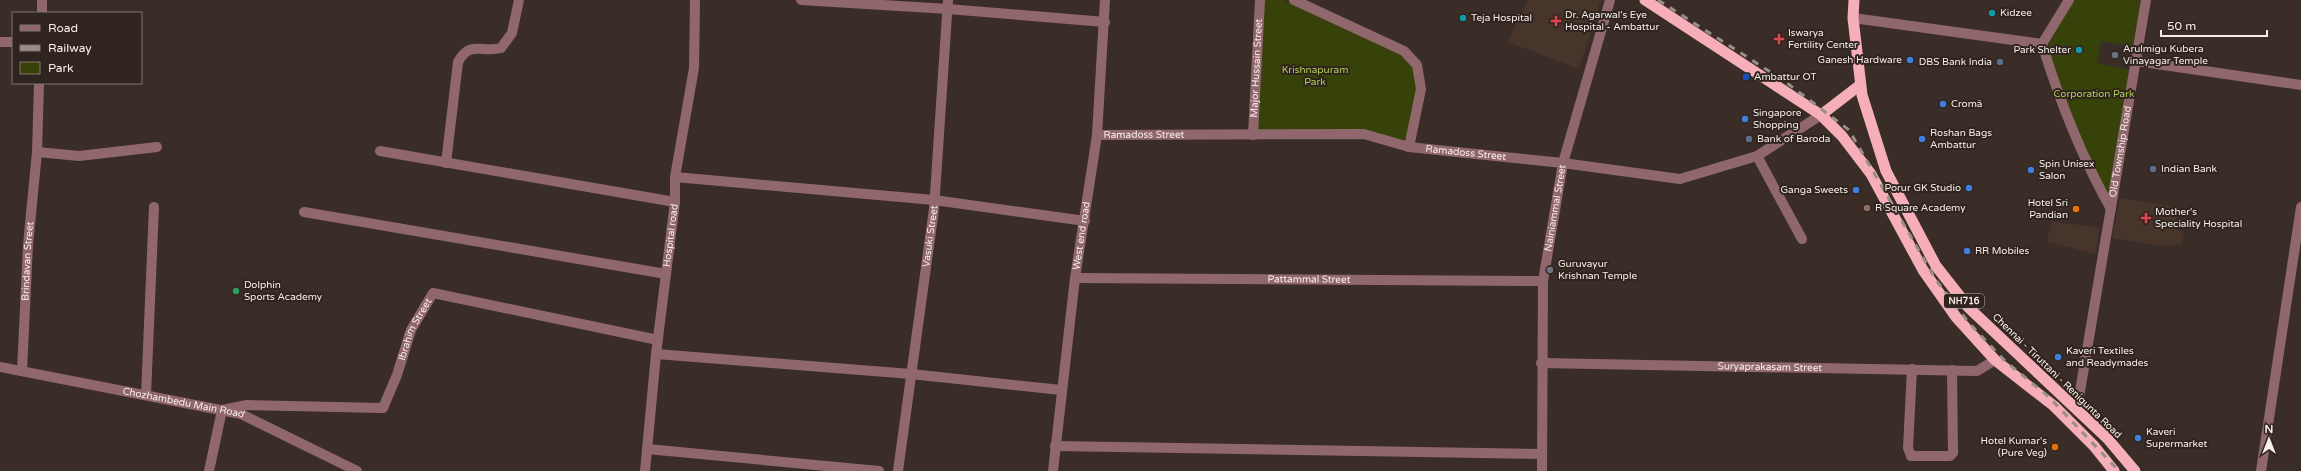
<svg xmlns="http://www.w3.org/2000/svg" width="2301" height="471" font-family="'Varela Round',sans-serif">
  <rect width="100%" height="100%" fill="#3a2d28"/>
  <g fill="#47342b">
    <path d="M1528 0H1601L1579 69 1508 42Z"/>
    <path d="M2120 198 2178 207 2175 229 2184 232 2182 244 2163 246 2112 238Z"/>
    <path d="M2052 221 2099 228 2095 254 2047 241Z"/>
  </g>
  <g fill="#364209">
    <path d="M1264 0H1283L1397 52 1412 65 1418 87 1405 142 1256 131Z"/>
    <path d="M2073 0H2141L2133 46 2101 41 2097 63 2129 70 2111 188 2107 194 2073 125 2048 50 2049 42Z"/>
  </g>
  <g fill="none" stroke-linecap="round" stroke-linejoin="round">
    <g stroke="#91676e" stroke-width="10">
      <path d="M801 0 948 9 1105 22"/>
      <path d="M1294 0 1404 51 1417 65 1421 89 1409 147"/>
      <path d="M2069 0 2042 44C2060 102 2081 156 2111 209"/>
      <path d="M42 13V0"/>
      <path d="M1853 18 2042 44"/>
      <path d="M0 42H13"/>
      <path d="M2136 61 2301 85"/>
      <path id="s1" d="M1097 135 1364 134 1409 147 1563 163 1680 179 1757 156 1821 115"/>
      <path id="s2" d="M1253 135 1260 0"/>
      <path d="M380 151 675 202"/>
      <path d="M37 152 39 83"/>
      <path d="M1757 156 1802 239"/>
      <path d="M446 163 458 62C470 40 482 53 501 48L512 33 519 0"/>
      <path d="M675 177 934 200 1085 221"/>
      <path d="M304 212 666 274"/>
      <path id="s3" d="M1075 278 1543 281"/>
      <path d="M656 354 911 374 1061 390"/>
      <path id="s4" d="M1541 363 1977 371 1995 360"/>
      <path d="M1912 369 1908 448 1911 456H1950L1953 453 1952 370"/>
      <path id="s5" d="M22 371 28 245 37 152 79 156 157 147"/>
      <path d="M146 395 154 207"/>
      <path id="s6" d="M2077 409 2146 0"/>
      <path d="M1055 446 1542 454"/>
      <path d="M647 449 879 471"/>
      <path id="s7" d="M209 471 222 410 247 405 383 408 397 375 411 330 433 293 658 340"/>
      <path id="s8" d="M645 471 656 354 675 202V177L694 68 695 0"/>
      <path id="s9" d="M898 471 934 209 948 0"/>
      <path id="s10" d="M1053 471 1075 278 1097 135 1105 0"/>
      <path id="s11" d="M1542 471 1543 281 1563 163 1610 0"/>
      <path d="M2261 471 2301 207"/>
    </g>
    <path stroke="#91676e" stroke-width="10" id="s12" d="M0 367 241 414 357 471"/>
    <g stroke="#f6aeb9" stroke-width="11">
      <path d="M1645 0 1821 115 1842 136 1871 174 1923 270 1956 317 1995 360 2054 406 2094 446 2114 471"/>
      <path d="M1854 0 1853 18 1862 95 1886 171 1936 266 1969 308 2107 438 2135 471"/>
      <path d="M1821 115 1860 85"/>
    </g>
    <path stroke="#998e89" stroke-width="3" stroke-dasharray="7 7" stroke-linecap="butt" d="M1658 0 1783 80 1849 130 1936 280 1969 323 2005 361 2049 397 2119 471"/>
  </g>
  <g fill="#0f9aa8" stroke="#30241e" stroke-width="1.5">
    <circle cx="1992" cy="13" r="4"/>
    <circle cx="1463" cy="18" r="4"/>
    <circle cx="2079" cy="50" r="4"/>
  </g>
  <g fill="#e0444e" stroke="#30241e" stroke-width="1.5">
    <path d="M1554 15h4v4h4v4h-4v4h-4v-4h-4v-4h4z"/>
    <path d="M1777 33h4v4h4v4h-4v4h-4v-4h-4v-4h4z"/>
    <path d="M2144 212h4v4h4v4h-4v4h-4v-4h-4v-4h4z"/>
  </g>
  <g fill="#6b7280" stroke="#30241e" stroke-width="1.5">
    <circle cx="2115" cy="55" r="4"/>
    <circle cx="1550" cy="270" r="4"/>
  </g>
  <g fill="#3f7fe0" stroke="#30241e" stroke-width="1.5">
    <circle cx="1910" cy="60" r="4"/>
    <circle cx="1943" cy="104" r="4"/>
    <circle cx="1745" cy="119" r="4"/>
    <circle cx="1922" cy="139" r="4"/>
    <circle cx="2031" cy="170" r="4"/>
    <circle cx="1969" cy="188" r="4"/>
    <circle cx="1856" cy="190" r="4"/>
    <circle cx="1967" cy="251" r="4"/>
    <circle cx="2058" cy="357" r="4"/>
    <circle cx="2138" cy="438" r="4"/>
  </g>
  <g fill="#5c6f8a" stroke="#30241e" stroke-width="1.5">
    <circle cx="2000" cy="62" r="4"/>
    <circle cx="1749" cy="139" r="4"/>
    <circle cx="2153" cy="169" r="4"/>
  </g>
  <rect fill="#1a4fb4" stroke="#30241e" stroke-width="1.5" x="1742" y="73" width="8" height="8" rx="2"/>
  <circle fill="#8d6e63" stroke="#30241e" stroke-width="1.5" cx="1867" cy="208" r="4"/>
  <g fill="#e8710a" stroke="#30241e" stroke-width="1.5">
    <circle cx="2076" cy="209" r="4"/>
    <circle cx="2055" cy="447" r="4"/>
  </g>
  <circle fill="#2e9e5b" stroke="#30241e" stroke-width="1.5" cx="236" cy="291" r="4"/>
  <g text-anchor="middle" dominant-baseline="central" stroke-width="4" stroke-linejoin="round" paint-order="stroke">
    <rect fill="#30241e" stroke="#bbb1ad" stroke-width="1" x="1944" y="294" width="40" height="14" rx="3"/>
    <g font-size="9" font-weight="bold" fill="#f7eeea">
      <text x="1964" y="301">NH716</text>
    </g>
    <g font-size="10" fill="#f7eeea" stroke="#30241e" text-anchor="start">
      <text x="2000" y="13">Kidzee</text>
      <text x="1565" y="15">Dr. Agarwal's Eye<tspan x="1565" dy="12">Hospital - Ambattur</tspan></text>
      <text x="1471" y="18">Teja Hospital</text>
      <text x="1788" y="33">Iswarya<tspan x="1788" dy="12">Fertility Center</tspan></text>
      <text x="2123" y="49">Arulmigu Kubera<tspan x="2123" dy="12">Vinayagar Temple</tspan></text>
      <text x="2071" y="50" text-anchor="end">Park Shelter</text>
      <text x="1902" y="60" text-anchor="end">Ganesh Hardware</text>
      <text x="1992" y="62" text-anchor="end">DBS Bank India</text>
      <text x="1754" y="77">Ambattur OT</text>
      <text x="1951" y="104">Cromā</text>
      <text x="1753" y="113">Singapore<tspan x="1753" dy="12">Shopping</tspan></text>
      <text x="1930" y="133">Roshan Bags<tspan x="1930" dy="12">Ambattur</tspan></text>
      <text x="1757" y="139">Bank of Baroda</text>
      <text x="2039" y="164">Spin Unisex<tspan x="2039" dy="12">Salon</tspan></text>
      <text x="2161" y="169">Indian Bank</text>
      <text x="1961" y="188" text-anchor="end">Porur GK Studio</text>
      <text x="1848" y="190" text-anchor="end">Ganga Sweets</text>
      <text x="2068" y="203" text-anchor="end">Hotel Sri<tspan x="2068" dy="12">Pandian</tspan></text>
      <text x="1875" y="208">R Square Academy</text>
      <text x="2155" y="212">Mother's<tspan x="2155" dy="12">Speciality Hospital</tspan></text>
      <text x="1975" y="251">RR Mobiles</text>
      <text x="1558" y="264">Guruvayur<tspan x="1558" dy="12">Krishnan Temple</tspan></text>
      <text x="244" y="285">Dolphin<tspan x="244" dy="12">Sports Academy</tspan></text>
      <text x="2066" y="351">Kaveri Textiles<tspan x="2066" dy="12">and Readymades</tspan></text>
      <text x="2146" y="432">Kaveri<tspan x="2146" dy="12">Supermarket</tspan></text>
      <text x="2047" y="441" text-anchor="end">Hotel Kumar's<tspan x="2047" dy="12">(Pure Veg)</tspan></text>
    </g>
    <g font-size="10" fill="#f7eeea" stroke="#30241e">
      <text stroke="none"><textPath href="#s2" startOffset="67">Major Hussain Street</textPath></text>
      <text stroke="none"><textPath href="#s1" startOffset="47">Ramadoss Street</textPath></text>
      <text stroke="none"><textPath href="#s6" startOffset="261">Old Township Road</textPath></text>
      <text stroke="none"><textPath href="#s1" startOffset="371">Ramadoss Street</textPath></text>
      <text stroke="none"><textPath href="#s11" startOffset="264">Nainiammal Street</textPath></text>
      <text stroke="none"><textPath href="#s8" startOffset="237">Hospital road</textPath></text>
      <text stroke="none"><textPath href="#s9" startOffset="237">Vasuki Street</textPath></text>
      <text stroke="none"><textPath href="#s10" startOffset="237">West end road</textPath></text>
      <text stroke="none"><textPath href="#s5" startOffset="110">Brindavan Street</textPath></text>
      <text stroke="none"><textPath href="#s3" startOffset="234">Pattammal Street</textPath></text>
      <text stroke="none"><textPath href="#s7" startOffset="309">Ibrahim Street</textPath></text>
      <text stroke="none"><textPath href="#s4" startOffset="229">Suryaprakasam Street</textPath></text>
      <text transform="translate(2057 376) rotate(44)">Chennai - Tiruttani - Renigunta Road</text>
      <text stroke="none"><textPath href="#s12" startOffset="187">Chozhambedu Main Road</textPath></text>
    </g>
    <g font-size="10" fill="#b1cf56" stroke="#30241e">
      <text x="1315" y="70">Krishnapuram<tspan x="1315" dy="12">Park</tspan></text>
      <text x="2094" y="94">Corporation Park</text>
    </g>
  </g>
  <rect x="12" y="12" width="130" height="72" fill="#30241e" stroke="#807570"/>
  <rect x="20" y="25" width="20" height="6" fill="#91676e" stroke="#807570"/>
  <text x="48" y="32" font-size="12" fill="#f7eeea">Road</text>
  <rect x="20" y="45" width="20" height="6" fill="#998e89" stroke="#807570"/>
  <text x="48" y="52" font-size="12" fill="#f7eeea">Railway</text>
  <rect x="20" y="62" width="20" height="12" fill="#364209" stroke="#807570"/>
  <text x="48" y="72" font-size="12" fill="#f7eeea">Park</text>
  <g transform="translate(2269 439)" stroke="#30241e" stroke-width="3" paint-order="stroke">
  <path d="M0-3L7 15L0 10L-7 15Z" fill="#f7eeea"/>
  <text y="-6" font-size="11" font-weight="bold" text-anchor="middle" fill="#f7eeea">N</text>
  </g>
  <path d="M2161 30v6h106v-6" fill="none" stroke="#f7eeea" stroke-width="2"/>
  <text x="2167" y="30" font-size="12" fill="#f7eeea" stroke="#30241e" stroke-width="3" paint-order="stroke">50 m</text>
</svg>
